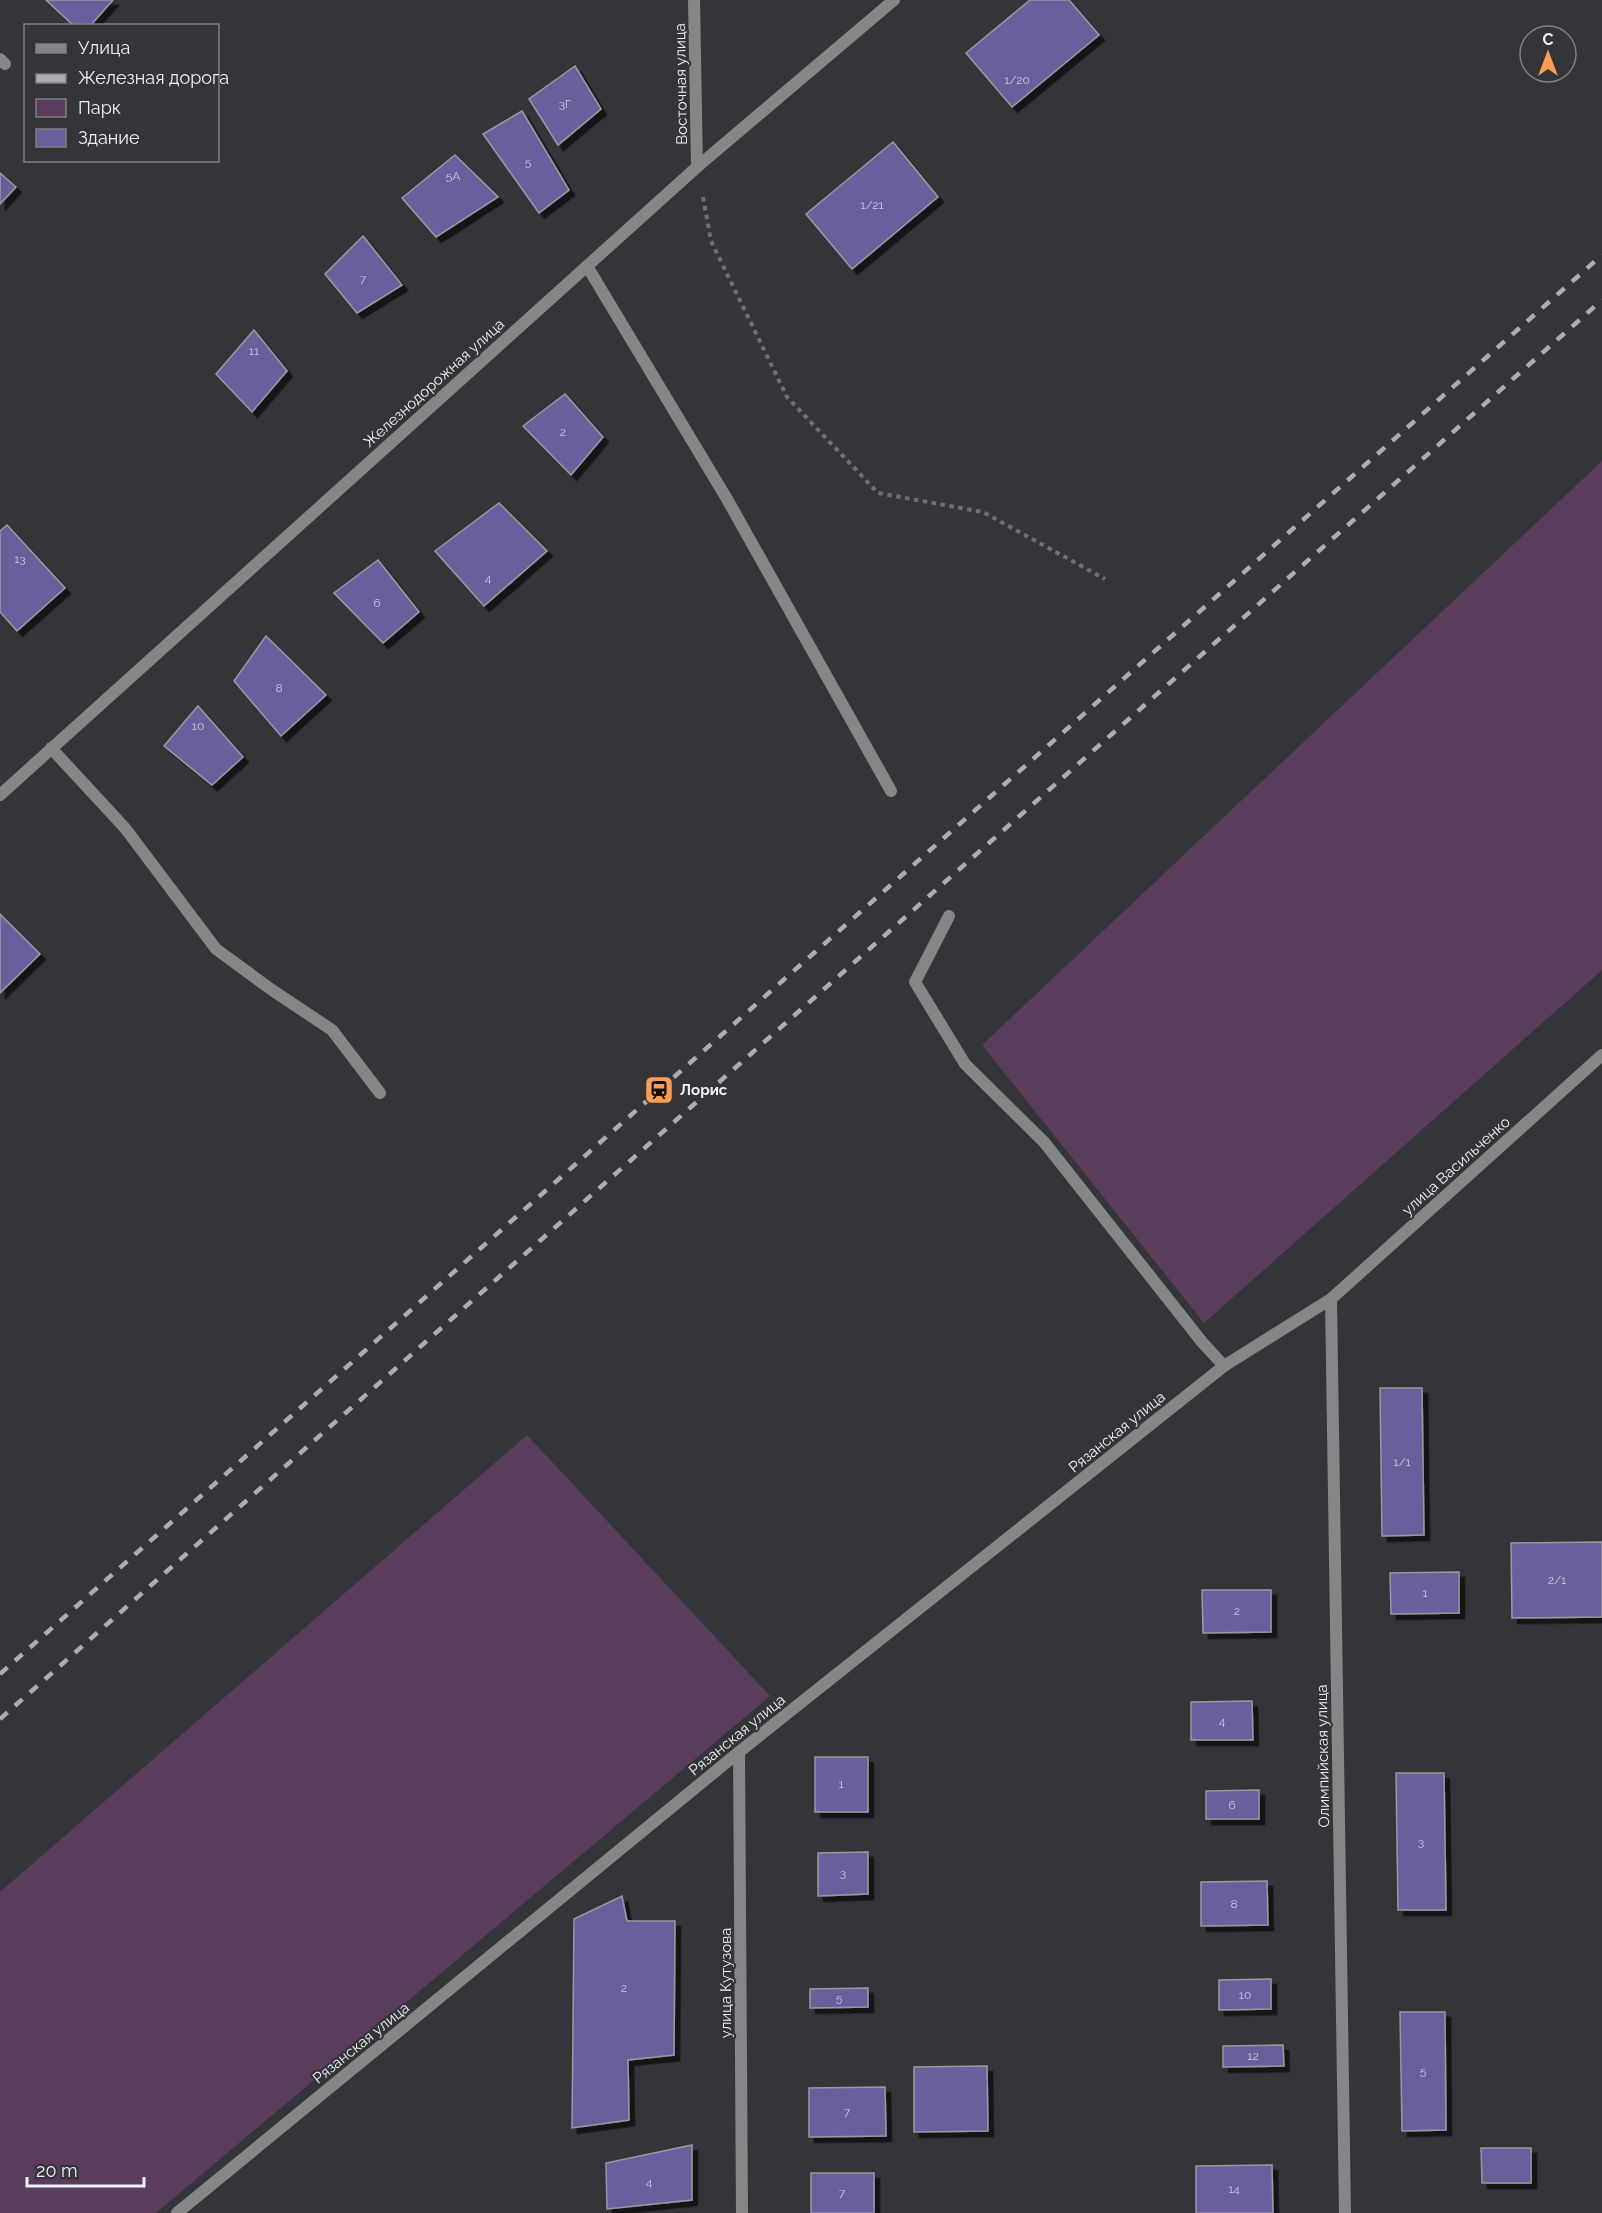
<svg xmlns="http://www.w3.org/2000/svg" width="1602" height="2213" font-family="Raleway,sans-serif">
  <defs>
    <filter id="shadow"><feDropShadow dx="5.5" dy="5.5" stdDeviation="0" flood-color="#0009"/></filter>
  </defs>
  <rect width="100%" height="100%" fill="#333539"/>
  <g fill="#5a3d5d">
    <path d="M1602 461V970L1204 1323 982 1045Z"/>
    <path d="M527 1435 770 1696 156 2213H0V1892Z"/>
  </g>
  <g fill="#6b5e9c" stroke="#9a999e" stroke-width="1.5" filter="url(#shadow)">
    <path d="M46 0H113L90 26H74Z"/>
    <path d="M1030 0H1069L1099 35 1012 107 966 53Z"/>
    <path d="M575 66 601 109 558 145 529 99Z"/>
    <path d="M522 111 569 190 539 213 483 134Z"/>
    <path d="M893 142 938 197 852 269 806 214Z"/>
    <path d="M455 155 498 197 436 237 402 198Z"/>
    <path d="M0 173 16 187 0 204Z"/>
    <path d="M363 236 402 285 357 313 325 274Z"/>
    <path d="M254 330 287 371 252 412 216 374Z"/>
    <path d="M565 394 603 437 571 475 523 426Z"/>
    <path d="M499 503 547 551 484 606 435 551Z"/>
    <path d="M7 525 65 588 17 631 0 612V531Z"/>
    <path d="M378 560 419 612 383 643 334 593Z"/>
    <path d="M266 636 326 695 281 736 234 681Z"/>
    <path d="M198 706 243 757 212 785 164 746Z"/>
    <path d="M0 914 40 954 0 993Z"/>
    <path d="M1380 1388H1422L1424 1535 1382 1536Z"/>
    <path d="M1602 1542V1617L1512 1618 1511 1543Z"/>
    <path d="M1459 1572V1613L1391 1614 1390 1573Z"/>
    <path d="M1202 1590H1271V1632L1203 1633Z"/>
    <path d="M1252 1701 1253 1740H1191V1702Z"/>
    <rect x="815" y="1757" width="53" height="55"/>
    <path d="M1396 1773H1444L1446 1910H1398Z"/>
    <path d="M1259 1790V1819H1206V1791Z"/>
    <path d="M868 1852V1894L818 1896V1853Z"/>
    <path d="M1267 1881 1268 1925 1201 1926V1882Z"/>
    <path d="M622 1896 627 1921H675L674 2055 628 2060 629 2120 572 2128 574 1919Z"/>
    <path d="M1271 1979V2009L1219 2010V1980Z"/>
    <path d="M868 1988V2007L810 2008V1989Z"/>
    <path d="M1400 2012H1445L1446 2130 1402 2131Z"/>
    <path d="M1283 2045 1284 2066 1223 2067V2046Z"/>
    <path d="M987 2066 988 2131 914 2132V2067Z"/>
    <path d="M885 2087 886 2136 809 2137V2088Z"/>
    <path d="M692 2145V2200L607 2209 606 2163Z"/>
    <path d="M1481 2148H1531V2183H1482Z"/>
    <path d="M1272 2165 1273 2213H1196V2166Z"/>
    <rect x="811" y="2173" width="63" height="40"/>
  </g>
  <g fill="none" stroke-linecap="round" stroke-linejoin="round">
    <path stroke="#6f7074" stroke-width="4" stroke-dasharray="4.5 4.5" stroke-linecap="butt" d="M703 197 711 241 787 397 878 493 983 512 1105 579"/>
    <g stroke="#848687" stroke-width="12">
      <path d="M0 59 5 64"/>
      <path d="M587 266 727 499 891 791"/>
      <path d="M51 748 125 828 216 949 272 990 332 1030 380 1093"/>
      <path d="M949 916 915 982 965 1064 1044 1142 1202 1342 1224 1366"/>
    </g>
    <g stroke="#848687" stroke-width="12">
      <path d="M694 0 697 167"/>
      <path d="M0 795 697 167 894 0"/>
      <path d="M1331 1299 1345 2213"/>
      <path d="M739 1752 742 2213"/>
      <path d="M177 2213 739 1752 1224 1366 1331 1299 1602 1055"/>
    </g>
    <g stroke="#abadb0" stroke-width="4.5" stroke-dasharray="10 10" stroke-linecap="butt">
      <path d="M0 1674 1602 255"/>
      <path d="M0 1719 1602 300"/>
    </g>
  </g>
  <defs>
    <g id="station-square" transform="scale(1.5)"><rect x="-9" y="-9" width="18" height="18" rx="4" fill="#fc9d53" stroke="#333539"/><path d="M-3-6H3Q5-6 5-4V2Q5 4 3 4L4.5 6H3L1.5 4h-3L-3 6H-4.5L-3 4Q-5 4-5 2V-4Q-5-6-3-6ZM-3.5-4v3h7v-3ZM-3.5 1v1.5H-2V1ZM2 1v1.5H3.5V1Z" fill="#111"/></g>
  </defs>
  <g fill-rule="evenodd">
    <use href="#station-square" x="659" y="1090"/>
  </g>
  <g text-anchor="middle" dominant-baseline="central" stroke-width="4.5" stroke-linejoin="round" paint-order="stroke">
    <g font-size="12" fill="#ceccdd">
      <text x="1017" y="80">1/20</text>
      <text x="565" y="104">3Г</text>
      <text x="528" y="162">5</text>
      <text x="453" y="176">5А</text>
      <text x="872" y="205">1/21</text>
      <text x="363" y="279">7</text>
      <text x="254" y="351">11</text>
      <text x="563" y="432">2</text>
      <text x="20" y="559">13</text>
      <text x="488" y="578">4</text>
      <text x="377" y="603">6</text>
      <text x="279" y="688">8</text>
      <text x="198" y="726">10</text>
      <text x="1402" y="1462">1/1</text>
      <text x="1557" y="1580">2/1</text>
      <text x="1425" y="1593">1</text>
      <text x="1237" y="1611">2</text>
      <text x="1222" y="1721">4</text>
      <text x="841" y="1784">1</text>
      <text x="1232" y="1805">6</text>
      <text x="1421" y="1842">3</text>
      <text x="843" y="1873">3</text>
      <text x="1234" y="1904">8</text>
      <text x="624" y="1988">2</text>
      <text x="1245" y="1995">10</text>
      <text x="839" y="1998">5</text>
      <text x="1253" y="2056">12</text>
      <text x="1423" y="2071">5</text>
      <text x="847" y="2112">7</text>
      <text x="649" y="2182">4</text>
      <text x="1234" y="2189">14</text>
      <text x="842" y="2193">7</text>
    </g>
    <g font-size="15" fill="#eff0f3" stroke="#333539">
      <text transform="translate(681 84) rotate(-91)">Восточная улица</text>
      <text transform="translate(434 383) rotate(-42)">Железнодорожная улица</text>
      <text transform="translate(1456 1166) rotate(-42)">улица Васильченко</text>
      <text transform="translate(1117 1432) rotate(-39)">Рязанская улица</text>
      <text transform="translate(737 1735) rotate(-39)">Рязанская улица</text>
      <text transform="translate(1323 1756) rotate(-91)">Олимпийская улица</text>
      <text transform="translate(726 1983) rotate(-90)">улица Кутузова</text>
      <text transform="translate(361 2043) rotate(-39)">Рязанская улица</text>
    </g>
    <g font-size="15" font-weight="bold" fill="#eff0f3" stroke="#333539" text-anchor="start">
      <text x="680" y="1090">Лорис</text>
    </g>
  </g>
  <rect x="24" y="24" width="195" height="138" fill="#333539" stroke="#7e8083" stroke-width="1.5"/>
  <rect x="36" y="44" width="30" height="9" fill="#848687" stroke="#7e8083" stroke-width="1.5"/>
  <text x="78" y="54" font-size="18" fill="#eff0f3">Улица</text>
  <rect x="36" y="74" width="30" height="9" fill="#abadb0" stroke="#7e8083" stroke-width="1.5"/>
  <text x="78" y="84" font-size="18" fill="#eff0f3">Железная дорога</text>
  <rect x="36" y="99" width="30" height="18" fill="#5a3d5d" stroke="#7e8083" stroke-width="1.5"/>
  <text x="78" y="114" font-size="18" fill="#eff0f3">Парк</text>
  <rect x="36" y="129" width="30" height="18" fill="#6b5e9c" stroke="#7e8083" stroke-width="1.5"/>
  <text x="78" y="144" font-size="18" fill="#eff0f3">Здание</text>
  <g transform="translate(1548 54)"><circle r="28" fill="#333539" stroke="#7e8083" stroke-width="1.5"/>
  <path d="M0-4.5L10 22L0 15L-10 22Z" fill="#fc9d53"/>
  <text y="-9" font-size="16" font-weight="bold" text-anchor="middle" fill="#eff0f3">С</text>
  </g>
  <path d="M27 2177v9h117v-9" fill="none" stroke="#eff0f3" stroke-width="3"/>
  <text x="36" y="2177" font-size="18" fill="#eff0f3" stroke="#333539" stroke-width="4.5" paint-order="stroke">20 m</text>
</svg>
